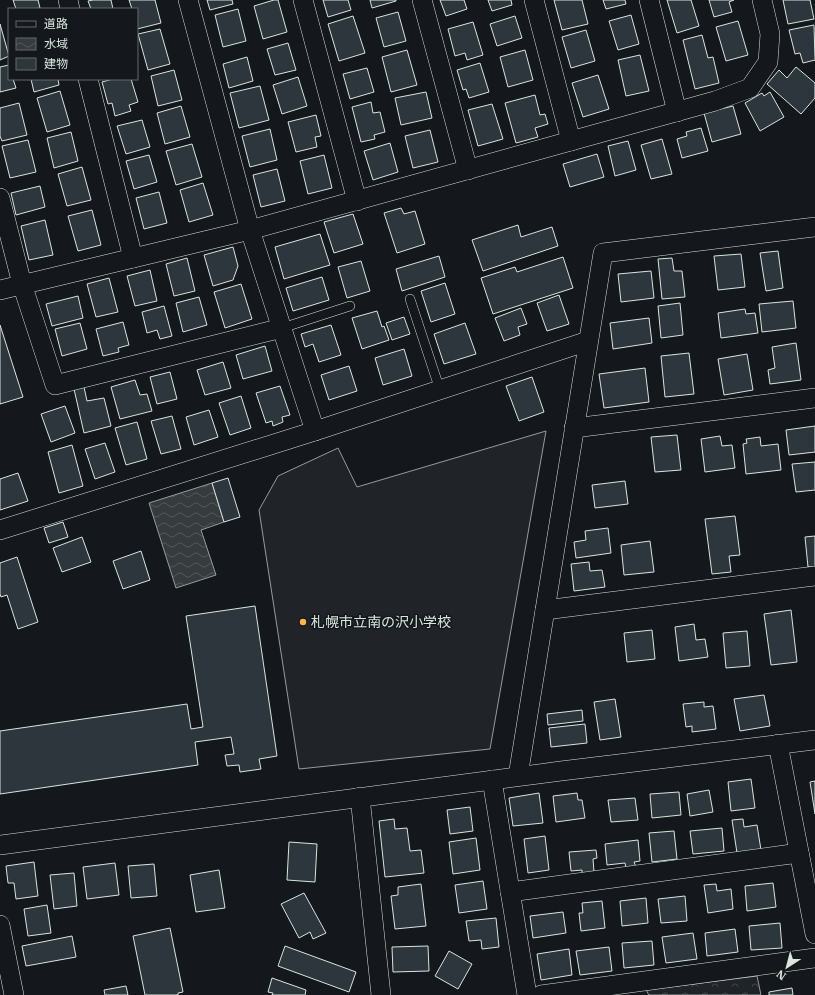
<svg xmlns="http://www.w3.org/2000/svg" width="815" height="995" font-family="'IBM Plex Serif','Noto Sans JP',serif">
  <defs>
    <pattern id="park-crowns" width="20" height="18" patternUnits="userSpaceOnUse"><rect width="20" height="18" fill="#202428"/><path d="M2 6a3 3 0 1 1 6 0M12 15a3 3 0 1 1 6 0" fill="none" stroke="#404447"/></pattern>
    <pattern id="water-waves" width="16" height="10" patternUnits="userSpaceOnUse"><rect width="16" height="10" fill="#363b3e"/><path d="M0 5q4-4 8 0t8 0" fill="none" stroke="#525759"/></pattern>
  </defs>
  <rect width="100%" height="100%" fill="#14181c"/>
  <path fill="url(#park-crowns)" stroke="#939e99" d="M757 976 761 995H649L646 990Z"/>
  <path fill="#202428" stroke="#939e99" d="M546 431 490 749 299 769 259 510 278 476 338 448 357 487Z"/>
  <path fill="url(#water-waves)" stroke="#939e99" d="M212 483 224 522 201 530 216 575 176 588 149 503Z"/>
  <g fill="#2c363c" stroke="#d8e6dc">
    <path d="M13 0H38L40 8 34 9H16Z"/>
    <path d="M93 0H111L113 9H91L88 1Z"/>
    <path d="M129 0H155L161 23 137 29V9H132Z"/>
    <path d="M207 0H232L233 4 210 10Z"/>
    <path d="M274 0H278L287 32 263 39 254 6Z"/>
    <path d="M323 0H348L351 10 328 17Z"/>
    <path d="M370 0H396V1L372 8Z"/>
    <path d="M440 0H464L467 9 446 16Z"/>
    <path d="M488 0H511L512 5 492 11Z"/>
    <path d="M554 0H582L588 24 562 30Z"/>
    <path d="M603 0H625L626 4 606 9Z"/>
    <path d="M667 0H691L699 26 677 33Z"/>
    <path d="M709 0H734L729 2 732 12 714 17Z"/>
    <path d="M783 0H810L814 19 788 24Z"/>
    <path d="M238 9 246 41 223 47 215 15Z"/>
    <path d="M398 12 406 41 384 47 376 18Z"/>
    <path d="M631 15 639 44 618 50 609 21Z"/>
    <path d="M353 16 365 53 339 61 328 24Z"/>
    <path d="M515 16 522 38 497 46 490 24Z"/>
    <path d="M738 21 748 55 726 61 716 27Z"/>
    <path d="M473 22 483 55 467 60 465 53 455 56 448 29Z"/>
    <path d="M0 24 9 56 0 60Z"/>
    <path d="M814 25 815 60 803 63 800 53 795 54 789 30Z"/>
    <path d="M160 29 170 64 148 70 138 34Z"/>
    <path d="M586 30 595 61 571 68 562 37Z"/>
    <path d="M702 35 708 58 713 57 719 83 695 89 683 40Z"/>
    <path d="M288 43 296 70 275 75 267 49Z"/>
    <path d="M407 50 417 85 391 92 382 57Z"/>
    <path d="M525 50 533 80 508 87 500 57Z"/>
    <path d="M640 55 649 91 626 96 618 60Z"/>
    <path d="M247 57 253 81 229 88 223 64Z"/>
    <path d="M480 63 489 92 469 98 466 89 463 90 457 70Z"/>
    <path d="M9 65V79H13L16 88 0 92V67Z"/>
    <path d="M796 67 815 83V98L801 114 767 84 779 70 787 78Z"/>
    <path d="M367 68 374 92 350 99 343 74Z"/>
    <path d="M174 70 182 100 158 106 151 76Z"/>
    <path d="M598 75 609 109 583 117 572 83Z"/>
    <path d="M298 77 307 106 282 114 273 85Z"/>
    <path d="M31 79H58L59 85 34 92Z"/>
    <path d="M113 79H131L138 102 129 105 131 111 115 116 112 103 108 104 102 82Z"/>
    <path d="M260 86 269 120 239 128 230 93Z"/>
    <path d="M60 91 70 125 47 132 37 98Z"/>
    <path d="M426 92 432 118 401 125 395 98Z"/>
    <path d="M770 92 784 117 760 131 745 103 762 93 764 96Z"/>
    <path d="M535 95 540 115 545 114 548 124 535 128 538 137 516 143 505 103Z"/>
    <path d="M371 102 373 113 380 112 385 132 374 135 375 139 361 142 352 107Z"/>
    <path d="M19 103 27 135 2 141 0 136V108Z"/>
    <path d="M492 104 503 139 478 146 468 110Z"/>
    <path d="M181 106 190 137 165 144 157 113Z"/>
    <path d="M733 106 741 134 712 142 704 113Z"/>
    <path d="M316 115 321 136 315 137 317 147 296 152 288 122Z"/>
    <path d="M142 120 150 147 126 154 117 126Z"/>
    <path d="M701 128 708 151 682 158 677 139 687 136 686 132Z"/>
    <path d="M270 129 277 160 250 167 242 136Z"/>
    <path d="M430 130 438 162 413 168 405 136Z"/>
    <path d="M71 132 78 161 54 168 47 138Z"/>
    <path d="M662 139 672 174 651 179 641 145Z"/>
    <path d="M28 140 36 172 10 178 2 146Z"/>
    <path d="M628 141 636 170 615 176 608 146Z"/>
    <path d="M390 143 398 172 373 180 364 151Z"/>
    <path d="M192 144 202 177 176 185 166 151Z"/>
    <path d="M597 154 604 177 570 187 563 164Z"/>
    <path d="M149 155 157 182 134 189 126 161Z"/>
    <path d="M324 155 332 188 308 194 300 161Z"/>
    <path d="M82 167 91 200 67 206 58 174Z"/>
    <path d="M277 169 285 201 261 207 253 175Z"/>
    <path d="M203 183 213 215 189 222 180 190Z"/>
    <path d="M40 186 45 207 16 215 11 193Z"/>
    <path d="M159 192 167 223 144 229 136 198Z"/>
    <path d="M401 208 404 214 415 211 425 244 397 253 384 213Z"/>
    <path d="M92 210 101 245 78 251 68 216Z"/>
    <path d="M353 214 363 244 334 253 324 222Z"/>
    <path d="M45 220 53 255 29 260 21 226Z"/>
    <path d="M518 225 521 237 552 227 558 246 483 271 472 240Z"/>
    <path d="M320 234 330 265 284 279 275 247Z"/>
    <path d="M233 247 238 266 233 280 213 286 204 255Z"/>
    <path d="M778 251 783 288 766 291 760 253Z"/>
    <path d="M741 254 745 287 718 290 714 256Z"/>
    <path d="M439 256 445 277 402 291 396 269Z"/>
    <path d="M563 257 573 288 493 314 481 278 515 267 517 272Z"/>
    <path d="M187 258 195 291 174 296 166 264Z"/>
    <path d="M672 258 674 271H682L685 297 662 299 658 259Z"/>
    <path d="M361 261 370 291 347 298 338 267Z"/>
    <path d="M150 270 157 301 135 306 127 276Z"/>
    <path d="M651 271 654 298 621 302 618 274Z"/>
    <path d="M322 277 329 300 293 311 286 288Z"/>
    <path d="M109 278 118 312 96 317 87 284Z"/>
    <path d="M445 283 455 314 431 322 421 291Z"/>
    <path d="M241 284 252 319 225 328 214 292Z"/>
    <path d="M559 295 569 324 547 331 537 303Z"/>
    <path d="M78 296 83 318 52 326 46 304Z"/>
    <path d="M199 297 207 325 183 332 176 303Z"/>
    <path d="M793 301 796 328 762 332 759 304Z"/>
    <path d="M680 303 683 335 661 338 658 306Z"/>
    <path d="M164 306 172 336 160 339 157 330 147 333 142 312Z"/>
    <path d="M521 308 527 324 518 327 520 335 504 341 495 318Z"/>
    <path d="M745 309 746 314 755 313 758 333 721 338 718 313Z"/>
    <path d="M377 311 382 327 384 326 389 340 362 349 352 318Z"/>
    <path d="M404 317 410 334 392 340 386 323Z"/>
    <path d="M649 318 652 343 613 349 610 323Z"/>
    <path d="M123 322 129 345 118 348 119 352 103 356 96 329Z"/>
    <path d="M80 323 87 349 62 356 55 329Z"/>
    <path d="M465 323 476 354 444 364 434 334Z"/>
    <path d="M0 325 23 397 0 404Z"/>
    <path d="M331 325 341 355 319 362 313 344 305 347 301 334Z"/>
    <path d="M796 343 801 380 770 384 768 370 775 368 772 347Z"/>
    <path d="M265 346 272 371 243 379 236 355Z"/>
    <path d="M404 349 412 376 383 385 375 358Z"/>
    <path d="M689 353 694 394 665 397 661 356Z"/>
    <path d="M747 354 753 390 724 395 718 359Z"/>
    <path d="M223 362 231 388 205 395 197 370Z"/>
    <path d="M349 366 357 391 329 400 321 375Z"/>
    <path d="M645 368 649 402 604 408 599 374Z"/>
    <path d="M170 372 177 399 157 404 150 377Z"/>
    <path d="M532 377 544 412 519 421 506 386Z"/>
    <path d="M135 380 140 395 147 394 152 411 120 419 111 387Z"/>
    <path d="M280 386 290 415 282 417 283 422 273 426 272 421 266 423 256 393Z"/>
    <path d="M84 387 87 401 104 398 111 426 84 433 74 389Z"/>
    <path d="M241 396 251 428 230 435 219 403Z"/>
    <path d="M65 406 75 433 51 442 41 414Z"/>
    <path d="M209 410 218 437 194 445 186 417Z"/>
    <path d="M172 416 181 449 161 454 151 421Z"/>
    <path d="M137 422 147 459 126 465 115 428Z"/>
    <path d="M815 426V452L789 455 786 430Z"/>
    <path d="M677 435 681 470 655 472 651 437Z"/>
    <path d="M720 436 722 446 732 445 735 468 705 472 701 439Z"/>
    <path d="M760 437 761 446 778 444 781 470 746 474 743 444 747 443 746 439Z"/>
    <path d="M105 443 115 472 95 479 85 449Z"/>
    <path d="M72 445 83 486 59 493 48 452Z"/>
    <path d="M815 462V490L796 492 792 464Z"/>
    <path d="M18 473 28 501 0 510V479Z"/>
    <path d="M228 478 240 517 224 522 212 483Z"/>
    <path d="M625 481 628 504 595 508 592 485Z"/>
    <path d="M735 516 740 555 729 556 731 572 712 574 705 519Z"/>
    <path d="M63 522 68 537 49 543 44 528Z"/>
    <path d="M608 528 611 553 576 558 574 542 586 540 585 531Z"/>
    <path d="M815 536V567H808L805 537Z"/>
    <path d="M82 537 91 562 62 572 53 548Z"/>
    <path d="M650 541 654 572 624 575 621 545Z"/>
    <path d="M141 551 150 580 123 589 113 561Z"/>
    <path d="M17 557 38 622 18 629 7 595 1 597 0 594V563Z"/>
    <path d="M589 562 590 571 602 570 605 587 574 591 571 564Z"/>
    <path d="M255 606 277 756 259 759 261 769 240 772 239 765 227 766 225 755 234 754 231 737 195 742 198 765 0 794V731L187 704 191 729 203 727 186 616Z"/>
    <path d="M791 610 797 662 771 665 764 614Z"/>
    <path d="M694 624 696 640 705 639 708 657 679 661 675 627Z"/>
    <path d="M652 630 655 659 627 662 624 633Z"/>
    <path d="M747 631 750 666 726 668 723 633Z"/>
    <path d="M764 695 770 726 740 731 734 699Z"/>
    <path d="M615 699 621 737 600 740 594 702Z"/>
    <path d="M704 702V707L713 706 716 729 692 732V726L686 727 683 704Z"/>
    <path d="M582 710 583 721 548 725 547 714Z"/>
    <path d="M585 724 587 743 551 747 549 728Z"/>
    <path d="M751 779 755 808 731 811 728 782Z"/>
    <path d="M815 781V814L810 782Z"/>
    <path d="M709 790 713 812 690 816 687 794Z"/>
    <path d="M679 792 681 815 652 818 650 794Z"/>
    <path d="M539 793 543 823 513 826 509 798Z"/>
    <path d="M577 793 578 800H582L585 818 556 822 553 796Z"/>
    <path d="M635 798 638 820 611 822 608 800Z"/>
    <path d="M470 807 473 831 450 834 447 810Z"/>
    <path d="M394 819 395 829 407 828 410 851 421 850 424 873 385 877 379 821Z"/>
    <path d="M743 819 744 827 757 825 761 850 737 853 732 820Z"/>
    <path d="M722 828 724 851 693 854 690 831Z"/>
    <path d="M674 831 677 859 652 862 649 833Z"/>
    <path d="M545 836 549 870 528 873 524 839Z"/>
    <path d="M476 838 480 870 453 874 449 842Z"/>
    <path d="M638 840 640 861 634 862 636 867 626 868 625 863 607 865 605 844Z"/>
    <path d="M289 842 317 844 315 882 287 880Z"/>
    <path d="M596 850 597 858 593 859 594 872 582 873V870L571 871 569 852Z"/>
    <path d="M34 862 38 896 16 899 14 883H8L6 866Z"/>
    <path d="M115 863 119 895 87 899 83 867Z"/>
    <path d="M154 864 157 896 131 898 128 866Z"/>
    <path d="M219 870 225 908 196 912 190 875Z"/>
    <path d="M74 873 77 906 54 909 50 875Z"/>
    <path d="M483 881 487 909 459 913 455 885Z"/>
    <path d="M773 883 776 907 747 911 745 886Z"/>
    <path d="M421 884 426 926 395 929 391 896 398 895V887Z"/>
    <path d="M716 884 717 891 731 889 733 909 708 913 704 885Z"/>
    <path d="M304 893 326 933 313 939 310 932 299 938 281 904Z"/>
    <path d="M685 896 687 921 661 923 658 899Z"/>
    <path d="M646 898 648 923 622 926 620 901Z"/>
    <path d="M602 901 605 928 581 931 579 913H583L582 903Z"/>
    <path d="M47 905 51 933 28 936 24 909Z"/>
    <path d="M563 912 566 933 533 938 530 916Z"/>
    <path d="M496 918 499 947 482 949 481 940 469 941 466 921Z"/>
    <path d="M780 923 782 948 751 950 749 926Z"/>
    <path d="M170 928 183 992 178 993V995H145L133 936Z"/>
    <path d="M735 929 738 952 707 956 705 933Z"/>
    <path d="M693 933 697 959 666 963 662 937Z"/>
    <path d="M72 936 76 957 26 966 22 946Z"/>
    <path d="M652 941 654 965 624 968 622 943Z"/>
    <path d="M285 946 356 972 349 992 278 966Z"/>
    <path d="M428 946 429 971 393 972 392 947Z"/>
    <path d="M609 947 612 971 580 975 576 951Z"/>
    <path d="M569 949 572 975 541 980 537 954Z"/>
    <path d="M449 951 472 964 458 989 435 976Z"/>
    <path d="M272 978 306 990 305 995H272L273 993 268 992Z"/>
    <path d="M126 986 128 995H105L104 990Z"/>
    <path d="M792 988 793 995H769V992Z"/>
  </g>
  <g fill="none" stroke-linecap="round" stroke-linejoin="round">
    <g stroke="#d8e6dc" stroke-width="10">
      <g id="lane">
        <path d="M410 299 440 390"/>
        <path d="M282 328 350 306"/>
      </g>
    </g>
    <g stroke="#d8e6dc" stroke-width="20">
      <g id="street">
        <path d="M68 0 70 9"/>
        <path d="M188 0 250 230 315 431"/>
        <path d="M303 0 357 201"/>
        <path d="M422 0 468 170"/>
        <path d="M534 0 571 141"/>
        <path d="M649 0 677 112"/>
        <path d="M88 79 133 258"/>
        <path d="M0 198 22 284 55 385 282 328"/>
        <path d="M0 290 250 230 715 101 750 88 768 62 770 34 762 0"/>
        <path d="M574 428 815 398"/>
        <path d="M0 530 315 431 588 341"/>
        <path d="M545 610 815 576"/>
        <path d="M778 744 815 934"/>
        <path d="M518 776 603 253 815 227"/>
        <path d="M492 780 527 995"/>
        <path d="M360 797 381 995"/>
        <path d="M0 845 561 771 815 740"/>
        <path d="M510 892 799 853"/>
        <path d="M0 925 14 995"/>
        <path d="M541 995 815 958"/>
      </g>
    </g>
    <use href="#lane" stroke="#14181c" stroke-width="9"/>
    <use href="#street" stroke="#14181c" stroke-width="19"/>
  </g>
  <circle fill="#ffb74d" stroke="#14181c" stroke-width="1.5" cx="303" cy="622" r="4"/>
  <g text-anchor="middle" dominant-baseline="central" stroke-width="3" stroke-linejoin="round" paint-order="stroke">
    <g font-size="14" fill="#d8e6dc" stroke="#14181c" text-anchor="start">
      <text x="311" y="622">札幌市立南の沢小学校</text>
    </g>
  </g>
  <rect x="8" y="8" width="130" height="72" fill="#14181c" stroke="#626a69"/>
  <rect x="16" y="21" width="20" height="6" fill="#14181c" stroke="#626a69"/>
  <text x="44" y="28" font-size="12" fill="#d8e6dc">道路</text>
  <rect x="16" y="38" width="20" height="12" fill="url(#water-waves)" stroke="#626a69"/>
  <text x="44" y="48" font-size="12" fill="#d8e6dc">水域</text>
  <rect x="16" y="58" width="20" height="12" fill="#2c363c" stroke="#626a69"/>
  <text x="44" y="68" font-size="12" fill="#d8e6dc">建物</text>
  <g transform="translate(787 967) rotate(216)" stroke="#14181c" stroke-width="3" paint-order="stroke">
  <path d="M0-3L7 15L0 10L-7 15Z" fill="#d8e6dc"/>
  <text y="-6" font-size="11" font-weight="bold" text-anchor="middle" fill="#d8e6dc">N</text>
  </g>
</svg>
